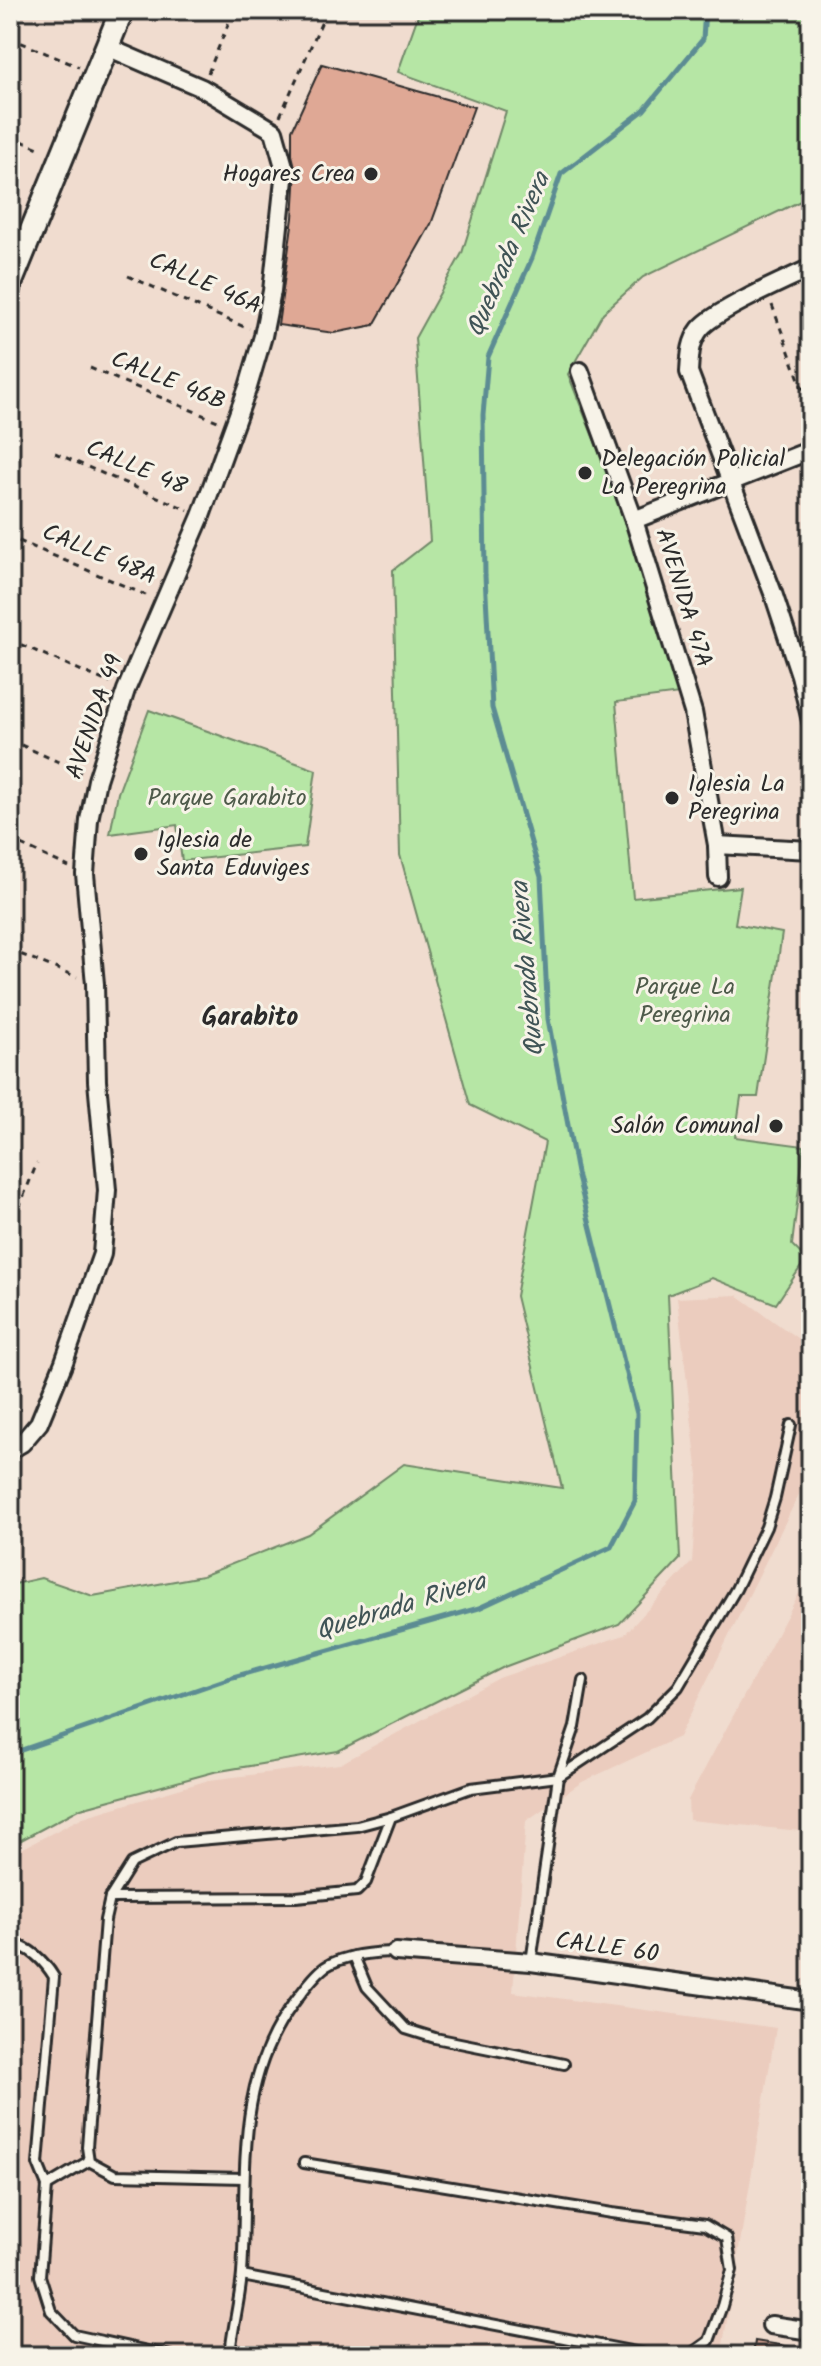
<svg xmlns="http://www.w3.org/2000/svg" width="821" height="2366" font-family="Kalam,sans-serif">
  <rect width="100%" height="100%" fill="#f0dccf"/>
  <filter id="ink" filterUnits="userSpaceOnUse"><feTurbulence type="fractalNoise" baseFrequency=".0125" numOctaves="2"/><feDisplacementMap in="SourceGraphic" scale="16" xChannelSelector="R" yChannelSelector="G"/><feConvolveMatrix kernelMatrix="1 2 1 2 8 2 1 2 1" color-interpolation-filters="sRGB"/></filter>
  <g filter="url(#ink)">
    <g fill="#ebccbe">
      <path d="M737 1295 811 1348V1470L679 1737 582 1782 526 1821 513 1992 776 2028 721 2356H10V1855L83 1817 209 1780 340 1764 499 1678 624 1635 692 1562 698 1475 677 1298Z"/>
      <path d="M811 1571V1832L689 1820 688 1800Z"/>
    </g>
    <g fill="#b6e6a5" stroke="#708868" stroke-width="2">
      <path d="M420 10H811V196L643 277 603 313 568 374 621 507 680 694 616 702 633 898 741 887 735 924 782 933 758 1097H741L735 1137 804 1146 792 1245 806 1259 776 1304 712 1278 668 1295 680 1559 619 1624 504 1667 338 1751 214 1772 81 1808 10 1846V1585L41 1578 93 1596 202 1576 308 1534 404 1464 562 1488 516 1296 545 1142 470 1105 400 855 393 570 430 541 415 338 462 253 506 111 398 72Z"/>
      <path d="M149 710 316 770 305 847 182 861 177 825 110 834 118 793Z"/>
    </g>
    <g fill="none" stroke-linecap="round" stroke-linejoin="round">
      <path stroke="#5c8c93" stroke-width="5" d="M10 1754 233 1677 479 1608 611 1547 635 1501 637 1414 577 1173 548 1019 541 877 492 708 485 576 483 415 488 357 532 258 561 174 644 110 703 39 705 10"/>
    </g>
    <g fill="#dfa895" stroke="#2b2b2b" stroke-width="2">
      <path d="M322 64 474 107 431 224 374 325 334 333 278 325 293 218 296 171 292 155V130Z"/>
      <path d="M755 2341 799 2348 798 2356H753Z"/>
    </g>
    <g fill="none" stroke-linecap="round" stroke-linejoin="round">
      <g stroke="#2b2b2b" stroke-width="14">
        <g id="lane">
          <path d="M110 1898 296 1897 357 1891 366 1882 391 1817 471 1788 558 1777 647 1718 678 1687 736 1589 766 1527 775 1498 791 1425"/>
          <path d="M10 1944C29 1945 45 1962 54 1977L38 2164 47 2186 89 2161 115 2175 244 2178"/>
          <path d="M354 1956 367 1987 406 2029 435 2038 564 2064"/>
          <path d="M531 1962 558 1777 575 1727 583 1680"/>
          <path d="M89 2161 87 2147 105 1920 110 1898 132 1863 176 1842 357 1826 391 1817"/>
          <path d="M304 2163 612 2213 705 2225 727 2238 732 2270 722 2306 709 2341 688 2356"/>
          <path d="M47 2186 40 2276 51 2311 74 2335 171 2356"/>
          <path d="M242 2276 657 2356"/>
          <path d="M233 2356 231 2346C234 2322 240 2298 242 2274 248 2180 233 2084 293 2004 302 1992 313 1976 325 1967 343 1955 375 1952 396 1952"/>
        </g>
      </g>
      <g stroke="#2b2b2b" stroke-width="22">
        <g id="street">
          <path d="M811 268C787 279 714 311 700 329 690 342 690 356 689 372L773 593 800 675 811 721"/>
          <path d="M580 371 634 520 693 712 717 845"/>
          <path d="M634 520 811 450"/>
          <path d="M718 877 717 845 811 850"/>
          <path d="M10 1450 22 1443 39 1423 64 1362 102 1254 107 1190 97 1081 95 984 85 874 89 820 97 780 126 690 201 516 248 387 263 336 272 291 285 170 274 131 202 88 107 47"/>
          <path d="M396 1952 531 1962 811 2001"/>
          <path d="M771 2325 811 2331"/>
        </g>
      </g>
      <g stroke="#2b2b2b" stroke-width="28">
        <path id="secondary" d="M10 284 122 10"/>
      </g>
      <g stroke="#2b2b2b" stroke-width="3" stroke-dasharray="6 6" stroke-linecap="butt">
        <path d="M10 38 79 67"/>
        <path d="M208 73 234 10"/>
        <path d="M280 116 327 10"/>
        <path d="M10 136 43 150"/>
        <path d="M128 276 249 329"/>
        <path d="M772 305 811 412"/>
        <path d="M90 368 220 422"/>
        <path d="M55 453 188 510"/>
        <path d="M19 541 148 596"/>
        <path d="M10 640 110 683"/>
        <path d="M10 740 83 773"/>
        <path d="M10 840 69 867"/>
        <path d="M10 950 77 977"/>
        <path d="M811 1167 805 1223 811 1243"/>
        <path d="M10 1230 37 1163"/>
      </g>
      <use href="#lane" stroke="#f7f3e8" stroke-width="8"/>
      <use href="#street" stroke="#f7f3e8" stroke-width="16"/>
      <use href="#secondary" stroke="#f7f3e8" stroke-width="22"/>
    </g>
  </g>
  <g fill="#2b2b2b" stroke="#f7f3e8" stroke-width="3">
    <circle cx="371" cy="174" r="8"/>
    <circle cx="585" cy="473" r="8"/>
    <circle cx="672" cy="798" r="8"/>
    <circle cx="141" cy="854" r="8"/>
    <circle cx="776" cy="1126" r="8"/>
  </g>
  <g text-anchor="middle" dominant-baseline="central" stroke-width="6" stroke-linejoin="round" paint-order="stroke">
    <g font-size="24" fill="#2b2b2b" stroke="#f7f3e8" text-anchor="start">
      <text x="355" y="174" text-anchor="end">Hogares Crea</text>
      <text x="601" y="459">Delegación Policial<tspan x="601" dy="28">La Peregrina</tspan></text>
      <text x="688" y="784">Iglesia La<tspan x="688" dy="28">Peregrina</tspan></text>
      <text x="157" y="840">Iglesia de<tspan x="157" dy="28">Santa Eduviges</tspan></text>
      <text x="760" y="1126" text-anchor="end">Salón Comunal</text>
    </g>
    <g font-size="24" fill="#2b2b2b" stroke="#f7f3e8">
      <text transform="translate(205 284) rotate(24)">CALLE 46A</text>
      <text transform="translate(168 381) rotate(22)">CALLE 46B</text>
      <text transform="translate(136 468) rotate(23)">CALLE 48</text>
      <text transform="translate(99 555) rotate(23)">CALLE 48A</text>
      <text transform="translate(683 598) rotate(73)">AVENIDA 47A</text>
      <text transform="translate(95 717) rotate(-71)">AVENIDA 49</text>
      <text transform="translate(607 1948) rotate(8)">CALLE 60</text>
    </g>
    <g font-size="24" fill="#4e5a4a" stroke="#f7f3e8">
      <text x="227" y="798">Parque Garabito</text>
      <text x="685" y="987">Parque La<tspan x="685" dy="28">Peregrina</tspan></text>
    </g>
    <g font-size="26" font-style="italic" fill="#405456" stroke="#f7f3e8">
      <text transform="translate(509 255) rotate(-67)">Quebrada Rivera</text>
      <text transform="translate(528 969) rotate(-95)">Quebrada Rivera</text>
      <text transform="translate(401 1607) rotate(-17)">Quebrada Rivera</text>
    </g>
    <g font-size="26" font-weight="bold" fill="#2b2b2b" stroke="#f7f3e8">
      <text x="250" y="1018">Garabito</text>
    </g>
  </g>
  <rect width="821" height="2366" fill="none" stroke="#f7f3e8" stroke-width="40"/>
  <rect x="20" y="20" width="781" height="2326" fill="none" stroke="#2b2b2b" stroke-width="3" filter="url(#ink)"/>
</svg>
